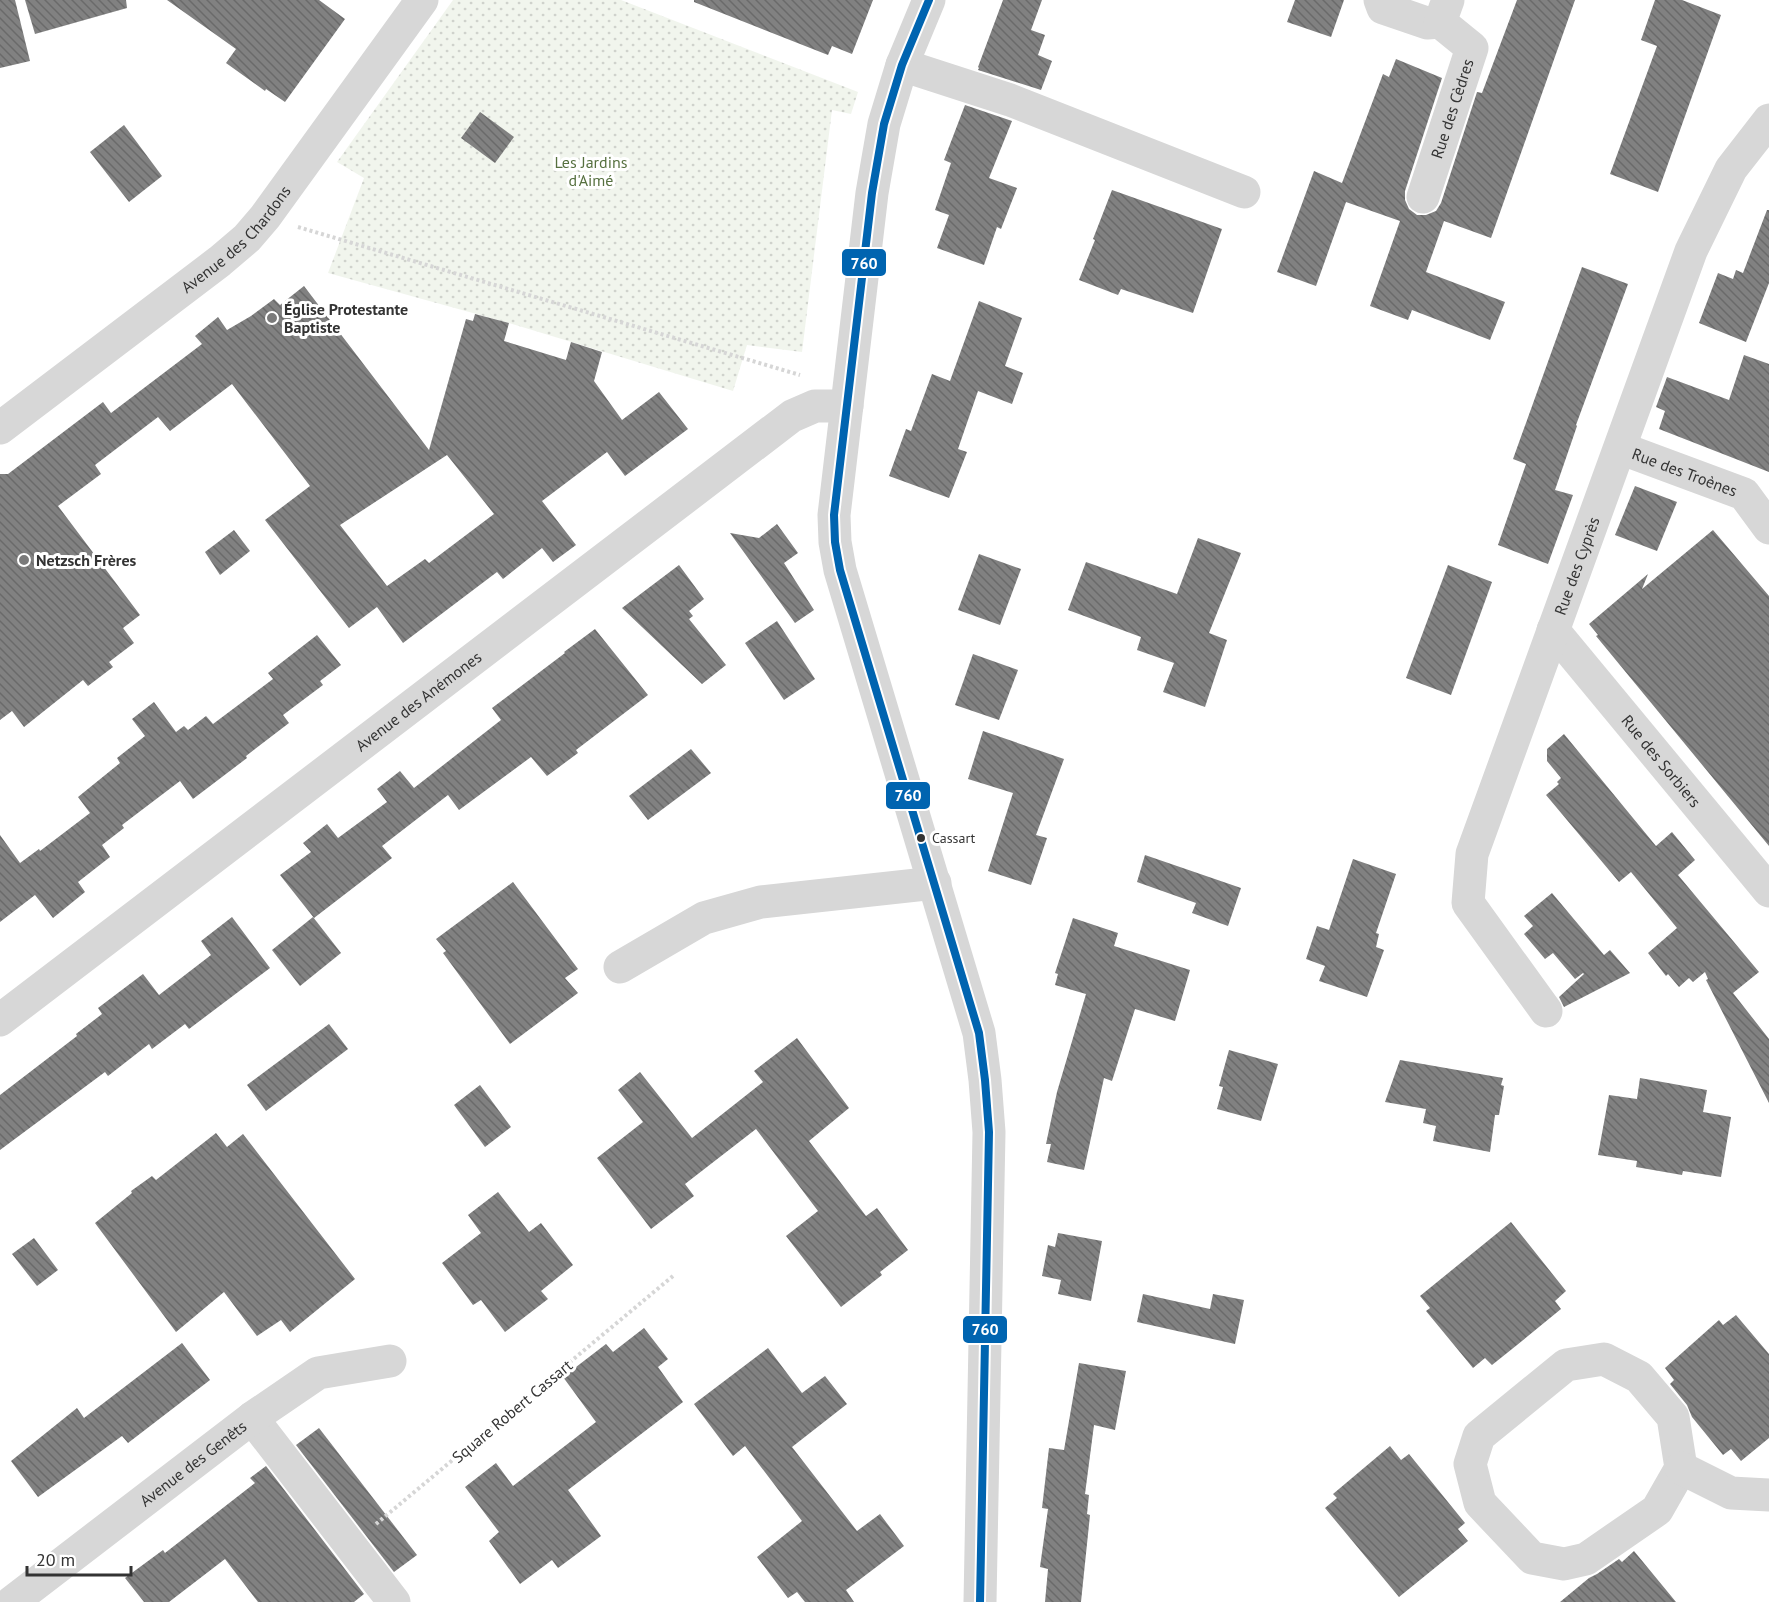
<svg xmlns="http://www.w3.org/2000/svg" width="1769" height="1602" font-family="'PT Sans',sans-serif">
  <defs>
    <pattern id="grass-dots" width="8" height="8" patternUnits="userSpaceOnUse" patternTransform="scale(1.5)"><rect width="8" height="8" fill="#f1f5ed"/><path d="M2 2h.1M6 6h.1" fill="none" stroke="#cfd2cc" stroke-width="1.8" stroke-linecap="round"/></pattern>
    <pattern id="building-back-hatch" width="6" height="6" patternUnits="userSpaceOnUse" patternTransform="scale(1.5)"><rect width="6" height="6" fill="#818181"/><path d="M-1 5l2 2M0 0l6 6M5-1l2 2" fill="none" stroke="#6a6a6a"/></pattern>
  </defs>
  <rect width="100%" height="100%" fill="#fff"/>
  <path fill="url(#grass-dots)" d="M453 0H621L858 92 851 114 832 110 802 352 747 345 733 391 509 323 328 273 364 178 337 162Z"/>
  <g fill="url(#building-back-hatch)" fill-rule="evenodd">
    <path d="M0 0H15L30 61 0 68Z"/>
    <path d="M25 0H126L127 8 35 34Z"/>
    <path d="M167 0H319L345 19 285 102 266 89 265 91 226 63 236 49Z"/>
    <path d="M694 0H873L852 54 832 46 828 55 694 2Z"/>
    <path d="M1003 0H1042L1031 30 1045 35 1038 55 1052 61 1041 90 978 70 979 68 978 67Z"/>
    <path d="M1295 0H1344L1331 37 1287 22Z"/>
    <path d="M1517 0H1575L1491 238 1444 221 1426 272 1505 302 1490 340 1412 310 1408 320 1370 306 1400 221 1346 202 1316 286 1277 272 1314 171 1342 183 1383 74 1389 77 1396 59 1442 78 1405 191V200L1409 209 1417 215H1426L1436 211 1441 203 1477 92 1482 93Z"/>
    <path d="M1655 0H1682L1721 15 1658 192 1610 174 1657 46 1641 40Z"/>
    <path d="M965 105 1012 121 989 178 1017 188 1001 229 997 227 984 265 937 248 949 215 935 210 951 163 944 160Z"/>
    <path d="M480 112 514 137 495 163 461 138Z"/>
    <path d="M124 125 162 176 129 202 90 152Z"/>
    <path d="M1112 190 1222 229 1193 313 1121 289 1118 295 1079 280 1095 240 1093 239Z"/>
    <path d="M1767 210H1769V283L1746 342 1699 323 1718 273 1733 279 1736 270 1743 273Z"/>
    <path d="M1582 267 1628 284 1576 425 1577 426 1555 490 1573 495 1548 564 1498 545 1526 464 1513 459Z"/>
    <path d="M304 286 429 450 466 319 473 321 475 314 509 323 504 341 566 360 571 342 602 352 594 381 622 420 659 392 688 429 625 476 607 452 542 501 576 545 553 562 542 548 503 579 497 572 403 643 377 607 349 628 265 520 310 486 232 384 170 431 158 417 95 465 101 474 58 506 140 615 123 628 134 643 109 662 113 667 88 686 83 680 24 727 12 711 0 720V474H8L103 402 111 413 202 344 195 336 218 317 227 330 251 316 274 299 280 305ZM447 455 494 514 429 563 425 559 387 586 340 525Z"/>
    <path d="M979 301 1022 318 1005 366 1023 373 1012 404 978 391 958 449 967 452 949 498 889 476 906 429 911 431 932 374 950 381Z"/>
    <path d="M1744 355 1769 364V472L1659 429 1665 411 1656 407 1667 377 1729 400Z"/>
    <path d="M1635 486 1677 502 1657 551 1615 535Z"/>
    <path d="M777 524 798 553 784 563 814 610 795 623 730 533 759 538Z"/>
    <path d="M234 530 250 551 220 575 205 552Z"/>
    <path d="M1713 530 1769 596V846L1596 636 1598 635 1589 624 1648 574 1642 589Z"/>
    <path d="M1198 538 1241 553 1209 633 1227 640 1205 707 1163 692 1174 663 1137 650 1141 637 1068 610 1086 562 1177 594Z"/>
    <path d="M979 554 1021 569 1000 625 958 610Z"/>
    <path d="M679 565 704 599 689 611 693 616 689 619 726 665 702 684 622 608Z"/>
    <path d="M1448 565 1492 582 1451 695 1406 678Z"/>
    <path d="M777 621 815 679 784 700 745 643Z"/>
    <path d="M595 629 648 695 576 750 578 753 547 776 531 757 459 810 448 795 382 846 392 858 314 918 280 875 311 852 303 843 327 824 338 838 387 802 377 789 400 771 414 788 501 720 492 708 565 653 564 652Z"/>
    <path d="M317 635 341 665 320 681 323 685 283 715 289 723 246 756 247 758 193 799 180 781 122 825 124 828 102 845 110 857 78 882 85 892 53 918 35 895 0 922V835L20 863 39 849 40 851 90 813 78 797 120 763 117 758 145 736 132 719 154 702 176 732 184 726 188 730 206 716 213 724 273 679 268 673Z"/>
    <path d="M973 654 1018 670 999 720 955 705Z"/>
    <path d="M983 731 1064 759 1036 835 1047 838 1031 885 988 871 1013 793 968 779Z"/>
    <path d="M1564 734 1656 846 1672 832 1695 860 1678 875 1759 972 1733 993 1769 1039V1103L1706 980 1708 979 1705 972 1693 982 1689 978 1679 987 1668 974 1666 976 1648 953 1677 928 1631 872 1619 882 1546 795 1559 784 1557 782 1561 778 1547 761V749Z"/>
    <path d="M691 749 711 773 648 820 629 796Z"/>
    <path d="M1145 855 1241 888 1228 926 1192 913 1196 903 1137 882Z"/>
    <path d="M1353 859 1396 874 1376 933 1379 934 1376 947 1384 950 1367 997 1319 981 1325 966 1306 959 1317 926 1329 930Z"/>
    <path d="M513 882 578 969 565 978 578 993 510 1044 443 953 446 951 436 939Z"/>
    <path d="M1552 893 1604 955 1610 950 1630 973 1564 1007 1559 997 1584 974 1583 973 1575 979 1553 953 1545 959 1524 934 1533 926 1524 916Z"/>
    <path d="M232 917 270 968 189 1029 185 1024 152 1049 149 1044 108 1076 105 1072 0 1150V1095L77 1036 76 1034 102 1014 98 1008 143 974 159 995 211 955 201 941Z"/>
    <path d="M313 917 341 953 300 986 272 950Z"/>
    <path d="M1073 918 1118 933 1114 946 1190 970 1175 1021 1135 1009 1112 1081 1104 1078 1084 1170 1047 1162 1051 1144H1046L1057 1092 1086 994 1055 985 1058 974 1055 973Z"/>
    <path d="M329 1024 348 1049 266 1111 247 1085Z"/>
    <path d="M797 1038 849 1108 809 1141 866 1216 877 1208 908 1250 880 1272 882 1275 841 1307 786 1236 818 1211 756 1129 685 1184 694 1196 651 1229 597 1158 643 1122 618 1090 640 1072 692 1138 763 1082 754 1071Z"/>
    <path d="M1229 1050 1278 1064 1261 1121 1217 1109 1223 1087 1219 1086Z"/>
    <path d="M1400 1060 1503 1078 1501 1085 1504 1086 1499 1115H1495L1490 1152 1433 1141 1436 1126 1423 1123 1426 1109 1385 1102Z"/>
    <path d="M1640 1078 1707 1090 1703 1112 1731 1117 1721 1177 1683 1171 1682 1175 1636 1167 1637 1161 1598 1155 1609 1095 1637 1099Z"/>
    <path d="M480 1085 511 1127 485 1147 454 1105Z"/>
    <path d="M216 1133 227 1147 243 1134 355 1279 290 1332 281 1320 257 1336 224 1292 176 1332 95 1223 132 1193 131 1191 152 1176 156 1180Z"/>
    <path d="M498 1192 529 1232 541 1223 573 1265 541 1291 548 1299 505 1332 481 1300 473 1305 442 1263 481 1233 468 1215Z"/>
    <path d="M1511 1222 1566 1291 1555 1301 1561 1309 1517 1345 1492 1365 1485 1358 1473 1368 1426 1311 1430 1308 1420 1296Z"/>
    <path d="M1058 1233 1102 1241 1091 1301 1058 1294 1061 1280 1042 1276 1048 1245 1055 1247Z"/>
    <path d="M34 1238 58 1270 37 1286 12 1254Z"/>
    <path d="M1143 1294 1210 1309 1213 1294 1244 1300 1235 1344 1137 1322Z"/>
    <path d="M1736 1315 1769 1354V1438L1741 1461 1731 1449 1723 1455 1692 1417 1687 1405 1670 1384 1674 1380 1665 1368 1719 1320 1723 1325Z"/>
    <path d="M644 1328 668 1359 658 1367 683 1402 568 1490 601 1536 558 1568 552 1560 520 1584 489 1541 499 1532 465 1487 496 1463 513 1486 596 1422 563 1377 606 1344 613 1352Z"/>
    <path d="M182 1343 210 1380 128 1443 122 1436 38 1497 11 1461 77 1408 84 1418Z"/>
    <path d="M768 1348 802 1393 825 1376 847 1404 792 1447 857 1531 880 1514 904 1546 846 1590 854 1602H805L797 1592 788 1598 757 1557 802 1521 745 1446 733 1456 694 1404Z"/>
    <path d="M1079 1363 1126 1371 1115 1430 1094 1425 1085 1494 1089 1495 1087 1514 1090 1515 1081 1602H1045L1048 1569 1040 1567 1048 1509 1042 1508 1049 1448 1064 1450Z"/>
    <path d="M319 1428 417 1555 394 1572 296 1445Z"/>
    <path d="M1390 1446 1401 1460 1409 1454 1465 1523 1458 1529 1468 1541 1399 1597 1325 1508 1337 1498 1333 1494Z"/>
    <path d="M266 1466 364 1594 354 1602H258L225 1559 169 1602H144L125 1578 163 1550 165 1553 255 1483 250 1478Z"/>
    <path d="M1634 1551 1676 1602H1560L1589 1578 1597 1574 1619 1559 1622 1562Z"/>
  </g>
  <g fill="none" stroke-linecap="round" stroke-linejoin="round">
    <g stroke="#d6d6d6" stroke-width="4" stroke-dasharray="3 3" stroke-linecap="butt">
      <path d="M298 227 800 375"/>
      <path d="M376 1524 673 1276"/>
    </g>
    <g stroke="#d7d7d7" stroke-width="33">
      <path d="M929 0 902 65 884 124 872 193 834 515 835 542 840 570 979 1033 985 1080 989 1132 980 1602"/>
      <path d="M1380 0 1383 8 1427 23 1440 22"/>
      <path d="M902 65 1010 100 1244 192"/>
      <path id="s1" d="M1423 197 1472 48 1440 22 1448 0"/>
      <path id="s2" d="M0 428 220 261 247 238 265 217 422 0"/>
      <path id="s3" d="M1620 448 1744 494 1769 528"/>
      <path id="s4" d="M1553 630 1769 891"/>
      <path d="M620 967 704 918 761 902 935 883"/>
      <path id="s5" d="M1546 1011 1468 903 1472 854 1691 251 1731 169 1769 120"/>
      <path id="s6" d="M0 1020 792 416 815 406H847"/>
      <path d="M1604 1359 1639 1377 1673 1417 1681 1468 1657 1510 1586 1559 1564 1564 1532 1558 1480 1503 1470 1464 1479 1436 1566 1365Z"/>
      <path d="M252 1418 394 1602"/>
      <path d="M1681 1468 1731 1493 1769 1495"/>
      <path id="s7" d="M12 1602 252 1418 318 1373 390 1361"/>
    </g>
    <g stroke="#fff" stroke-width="12">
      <path id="bus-1" d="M929 0 902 65 884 124 872 193 834 515 835 542 840 570 979 1033 985 1080 989 1132 980 1602"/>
    </g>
    <use href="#bus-1" stroke="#0064b0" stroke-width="8"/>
  </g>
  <g fill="#7a7a7a" stroke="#fff" stroke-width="2">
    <circle cx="272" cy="318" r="6"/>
    <circle cx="24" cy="560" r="6"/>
  </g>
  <circle fill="#333" stroke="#fff" stroke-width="2" cx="921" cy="838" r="5"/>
  <g text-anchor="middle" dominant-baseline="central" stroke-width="6" stroke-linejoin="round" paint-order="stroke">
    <g font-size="14" fill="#333" stroke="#fff" text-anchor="start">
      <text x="932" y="838">Cassart</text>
    </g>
    <g font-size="16" fill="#333" stroke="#fff">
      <text stroke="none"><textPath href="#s1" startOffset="93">Rue des Cèdres</textPath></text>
      <text stroke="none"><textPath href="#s2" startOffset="303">Avenue des Chardons</textPath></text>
      <text stroke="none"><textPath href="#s3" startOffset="69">Rue des Troènes</textPath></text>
      <text stroke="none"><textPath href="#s5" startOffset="489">Rue des Cyprès</textPath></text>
      <text stroke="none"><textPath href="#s6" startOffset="526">Avenue des Anémones</textPath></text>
      <text stroke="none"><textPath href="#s4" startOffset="170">Rue des Sorbiers</textPath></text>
      <text transform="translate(512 1411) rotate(-40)">Square Robert Cassart</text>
      <text stroke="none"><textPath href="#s7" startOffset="228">Avenue des Genêts</textPath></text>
    </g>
    <g font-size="16" fill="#56703f" stroke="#fff">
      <text x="591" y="162">Les Jardins<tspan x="591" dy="18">d'Aimé</tspan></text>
    </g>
    <g font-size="16" font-weight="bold" fill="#333" stroke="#fff" text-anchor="start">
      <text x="284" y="309">Église Protestante<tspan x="284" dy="18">Baptiste</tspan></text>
      <text x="36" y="560">Netzsch Frères</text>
    </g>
  </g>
  <g stroke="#fff" stroke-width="2">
    <rect x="841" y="248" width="46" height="29" rx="6" fill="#0064b0"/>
    <rect x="885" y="781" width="46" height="29" rx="6" fill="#0064b0"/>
    <rect x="962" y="1315" width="46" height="29" rx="6" fill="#0064b0"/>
  </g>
  <g font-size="16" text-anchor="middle" font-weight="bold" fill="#fff">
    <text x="864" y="269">760</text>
    <text x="908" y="801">760</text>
    <text x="985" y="1335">760</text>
  </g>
  <path d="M27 1566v9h104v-9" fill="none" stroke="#333333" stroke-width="3"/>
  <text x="36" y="1566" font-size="18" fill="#333333" stroke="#ffffff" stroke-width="4.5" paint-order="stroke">20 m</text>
</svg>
